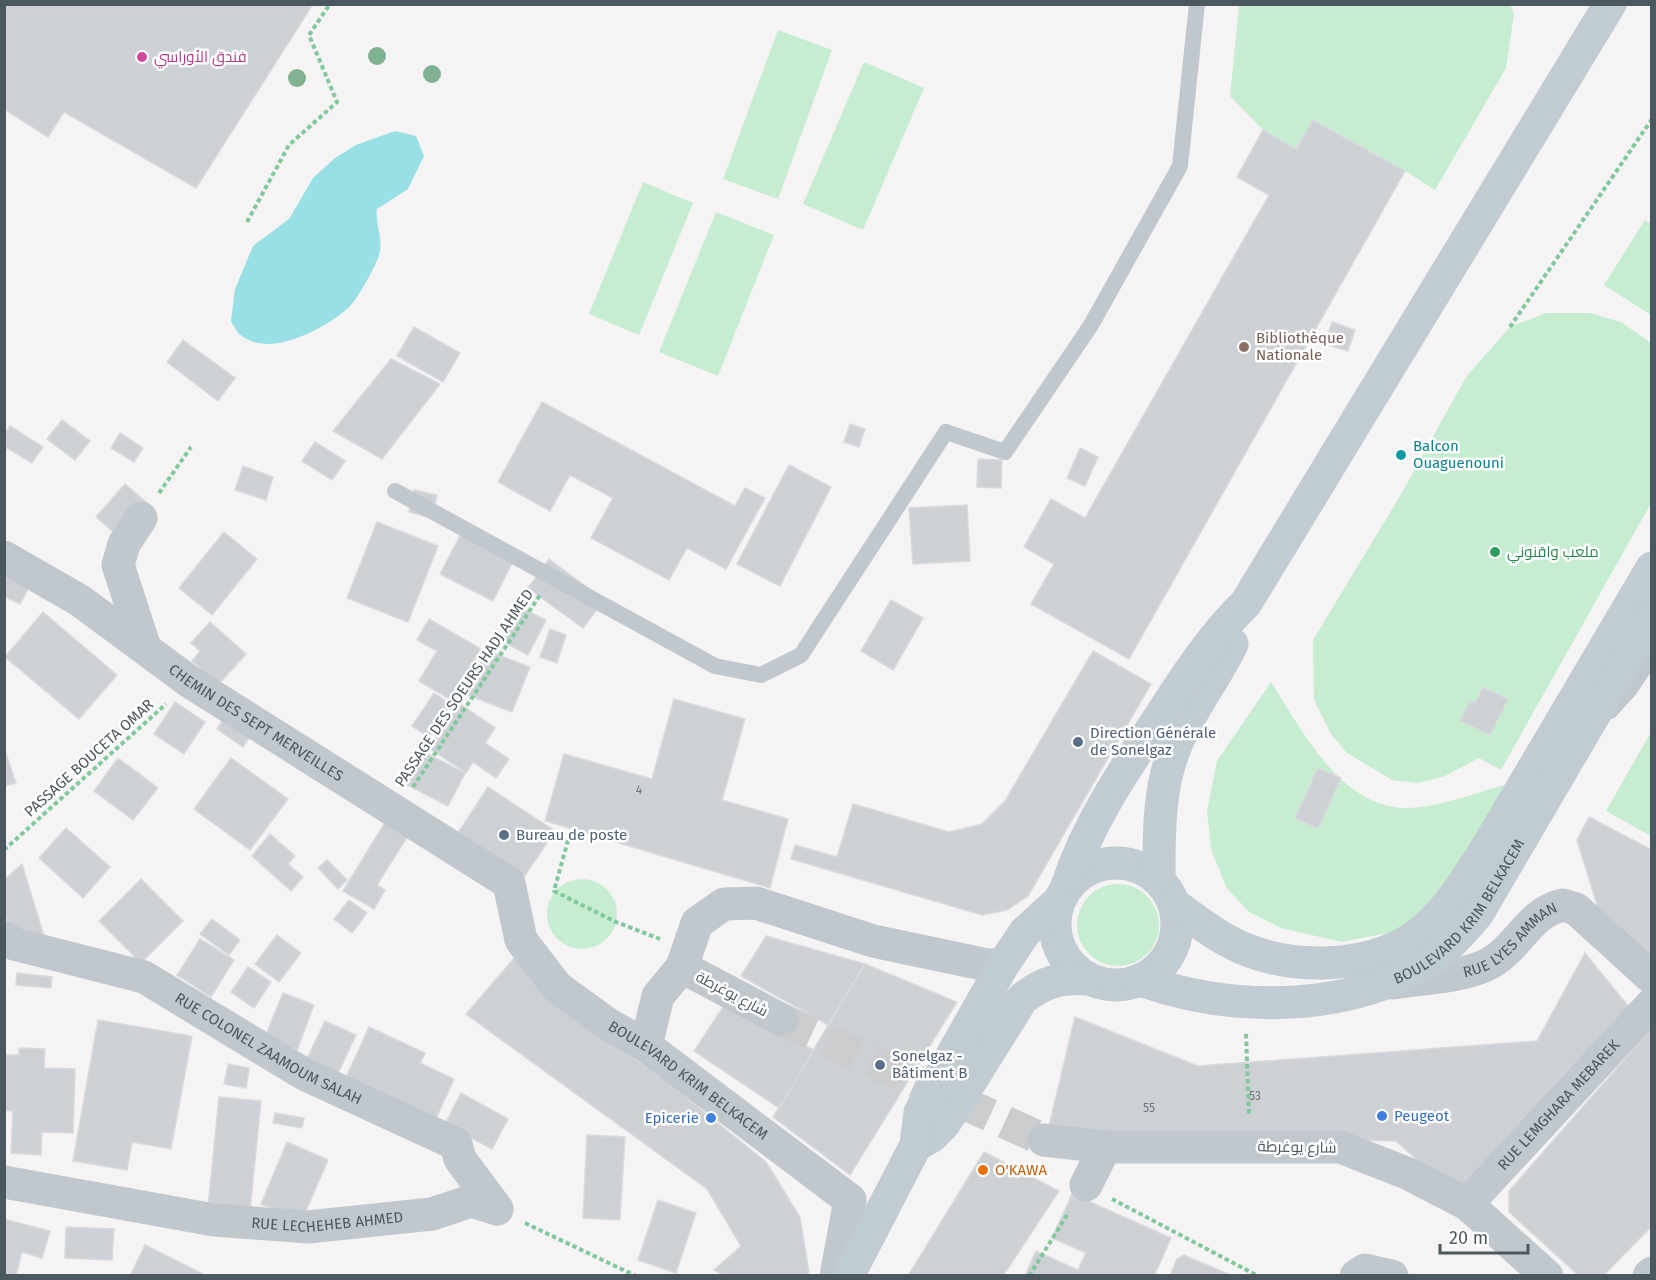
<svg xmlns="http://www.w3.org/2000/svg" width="1656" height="1280" font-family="'Fira Sans',Cairo,sans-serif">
  <rect width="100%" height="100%" fill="#f5f3f3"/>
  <g fill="#c7edd1">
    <path d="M1510 4 1514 14 1506 68 1435 190 1405 171 1296 149 1263 130 1230 96 1239 5Z"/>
    <path d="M778 30 832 50 778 199 723 179Z"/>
    <path d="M864 62 924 88 863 230 803 204Z"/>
    <path d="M643 182 693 203 639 335 589 314Z"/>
    <path d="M716 212 774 235 718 376 659 352Z"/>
    <path d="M1645 220 1651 224V315L1604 285Z"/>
    <path d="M1546 313H1590L1621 322 1651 343V503L1501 770 1479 758 1445 776 1418 783 1392 780 1347 753 1331 734 1314 700 1313 640 1400 496 1466 377 1510 327Z"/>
    <path d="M1271 682C1302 730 1340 807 1406 808 1438 808 1474 793 1505 785L1429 916 1388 933 1342 942 1281 928 1249 912 1226 887 1211 849 1207 812 1217 761Z"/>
    <path d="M1651 732V836L1606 811Z"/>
    <circle cx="582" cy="914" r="35"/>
    <circle cx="1118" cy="925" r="41"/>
  </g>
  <path fill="#98e0e6" d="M395 131 416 136 424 156 408 189 377 209C375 227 385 240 378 258 374 269 356 302 347 309 324 329 270 358 242 336 237 333 234 326 231 321L235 289 253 246 289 219 313 178 335 158 356 145Z"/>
  <g fill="#cdd1d5" stroke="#d8dadd" stroke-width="1.5">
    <path d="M4 4H313L196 188 64 112 48 137 4 109Z"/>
    <path d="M1313 120 1405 171 1129 659 1031 604 1054 564 1024 547 1051 499 1085 518 1269 195 1237 177 1263 130 1296 149Z"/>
    <path d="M1332 322 1355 330 1348 351 1325 344Z"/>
    <path d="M414 327 460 353 443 382 397 356Z"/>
    <path d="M183 340 235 378 218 401 167 362Z"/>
    <path d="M391 359 440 384 382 459 333 431Z"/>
    <path d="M542 402 735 506 745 488 765 498 726 569 687 548 669 580 591 538 613 498 570 475 550 511 498 482Z"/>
    <path d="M62 420 90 441 75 460 47 439Z"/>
    <path d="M850 424 865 429 859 447 844 442Z"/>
    <path d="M10 426 43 447 32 463 4 446V435Z"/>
    <path d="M120 433 143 448 134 462 111 448Z"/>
    <path d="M315 442 345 461 332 480 302 461Z"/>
    <path d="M1080 448 1098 457 1085 486 1067 478Z"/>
    <path d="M978 459 1002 460 1001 488 977 487Z"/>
    <path d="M789 465 831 487 780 586 737 564Z"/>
    <path d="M243 466 273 477 266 500 235 490Z"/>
    <path d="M125 484 147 503 118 536 96 517Z"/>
    <path d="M414 490 437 495 432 518 409 512Z"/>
    <path d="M967 505 970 561 913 564 909 508Z"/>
    <path d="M377 522 438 546 408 622 347 598Z"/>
    <path d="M224 532 257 559 212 615 179 588Z"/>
    <path d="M462 532 514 559 493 601 440 574Z"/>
    <path d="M549 559 604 600 583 628 528 588Z"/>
    <path d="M10 573 31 583 20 604 4 596V583Z"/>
    <path d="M891 600 923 618 893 670 861 651Z"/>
    <path d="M520 607 546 620 528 655 502 641Z"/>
    <path d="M43 612 117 675 79 719 5 657Z"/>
    <path d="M429 619 481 649 451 700 419 681 437 651 417 640Z"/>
    <path d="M210 622 246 654 218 685 192 661 200 651 191 643Z"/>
    <path d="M550 629 566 635 557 663 540 657Z"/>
    <path d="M485 650 530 667 512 712 468 695Z"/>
    <path d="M1093 651 1151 684 1028 896 1007 910 982 915 791 859 795 845 837 857 853 804 949 832 982 824 1005 801Z"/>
    <path d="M1483 687 1508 699 1490 735 1460 721 1470 700 1475 703Z"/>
    <path d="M434 693 451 705 429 737 412 726Z"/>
    <path d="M674 699 745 719 722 800 788 819 770 888 545 821 564 754 652 779Z"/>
    <path d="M175 702 205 722 184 754 154 734Z"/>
    <path d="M459 703 495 728 485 743 509 759 496 778 473 762 466 773 429 748Z"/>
    <path d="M229 711 256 728 243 747 217 729Z"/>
    <path d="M4 748 16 783 4 786Z"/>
    <path d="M422 751 465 773 448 806 405 784Z"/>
    <path d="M118 758 158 788 133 820 94 791Z"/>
    <path d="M231 758 288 799 250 850 194 809Z"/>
    <path d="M1318 768 1341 778 1318 829 1295 818Z"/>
    <path d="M488 787 555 831 520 883 454 839Z"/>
    <path d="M389 816 411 831 377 885 385 890 374 909 343 891Z"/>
    <path d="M1589 817 1652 850V958L1599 911 1577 840Z"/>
    <path d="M66 828 110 867 83 898 39 858Z"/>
    <path d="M270 834 295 856 288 864 303 877 291 891 252 856Z"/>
    <path d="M327 860 347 880 338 889 318 868Z"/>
    <path d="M22 864 44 936 12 931 4 913V880Z"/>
    <path d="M141 879 183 921 141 963 99 921Z"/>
    <path d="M349 900 367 913 352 933 334 919Z"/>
    <path d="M212 919 240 940 229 955 200 934Z"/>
    <path d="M277 935 301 953 279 982 255 964Z"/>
    <path d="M766 936 865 964 828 1025 741 976Z"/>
    <path d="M200 939 234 960 211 997 177 975Z"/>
    <path d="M1585 953 1637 1017 1465 1203 1396 1141 1047 1134 1075 1017 1198 1066 1537 1041Z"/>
    <path d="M515 957 541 992 667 1082 766 1162 800 1217 809 1272 806 1276H725L714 1270 741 1246 707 1189 466 1014Z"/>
    <path d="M865 964 957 1002 850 1175 773 1117Z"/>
    <path d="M248 967 271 982 254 1008 231 992Z"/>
    <path d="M17 973 52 977 51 988 16 985Z"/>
    <path d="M283 993 314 1005 297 1050 265 1037Z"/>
    <path d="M725 1004 814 1050 779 1108 694 1051Z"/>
    <path d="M98 1020 192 1036 171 1149 132 1142 127 1170 73 1161Z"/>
    <path d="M325 1021 356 1035 337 1075 306 1061Z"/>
    <path d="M369 1027 425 1053 420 1063 454 1079 434 1123 344 1082Z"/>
    <path d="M1652 1028V1226L1604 1275H1578L1509 1212V1191Z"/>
    <path d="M19 1048 45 1049 44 1068 75 1069 73 1133 42 1132 41 1155 11 1153 13 1111 4 1110V1055H19Z"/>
    <path d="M228 1064 249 1068 246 1088 224 1084Z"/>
    <path d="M461 1093 508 1119 492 1149 445 1124Z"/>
    <path d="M219 1097 261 1101 250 1211 208 1207Z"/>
    <path d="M275 1113 304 1118 302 1128 273 1123Z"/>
    <path d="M587 1135 625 1137 620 1220 583 1218Z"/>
    <path d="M287 1142 328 1160 302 1220 261 1204Z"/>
    <path d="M984 1152 1059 1191 1003 1276H908Z"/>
    <path d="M1072 1194 1171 1238 1154 1276H1025L1036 1251 1078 1270 1086 1253 1052 1238Z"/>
    <path d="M658 1200 696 1213 676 1273 638 1260Z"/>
    <path d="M4 1219 50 1231 42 1258 22 1252 16 1276H4Z"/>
    <path d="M66 1227 114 1229 112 1260 65 1258Z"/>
    <path d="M145 1245 207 1276H130Z"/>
    <path d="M1184 1255 1232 1276H1170L1177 1259Z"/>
  </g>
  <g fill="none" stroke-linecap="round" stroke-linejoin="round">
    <path stroke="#cbccce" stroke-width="33" stroke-dasharray="33 16" stroke-linecap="butt" d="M782 1020 1044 1140"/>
    <g stroke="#81c99d" stroke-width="4" stroke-dasharray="4.5 3" stroke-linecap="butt">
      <path d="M247 222 289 145 337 102 309 35 330 4"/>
      <path d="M1510 327 1652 119"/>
      <path d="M159 493 191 447"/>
      <path d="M413 787 540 595"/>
      <path d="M570 833 554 891 616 922 660 939"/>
      <path d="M4 850 166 704"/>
      <path d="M1246 1034 1249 1116"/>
      <path d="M1112 1199 1258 1276"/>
      <path d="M525 1223 636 1276"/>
      <path d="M1029 1276 1069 1212"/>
    </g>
    <g stroke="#c0c8ce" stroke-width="16">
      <path d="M395 491 715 666 761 675 801 655 946 432 1005 452 1091 325 1180 166 1197 4"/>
      <path d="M1610 711 1630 689 1652 656"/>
    </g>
    <g stroke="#c0c8ce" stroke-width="33">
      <path d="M141 518 124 544 118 565 145 648"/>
      <path id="s1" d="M4 557 79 600 190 682 509 883 521 940 557 987 608 1024 646 1046 850 1200 836 1276"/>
      <path id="s2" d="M4 937 14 944 144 977 304 1074 456 1144 460 1159 497 1209"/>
      <path d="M682 967 782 1020"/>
      <path id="s3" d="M1392 983C1421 978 1468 977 1492 962 1519 946 1530 912 1563 905L1576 909 1652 978"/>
      <path d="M646 1046 658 996 682 967 697 923 724 904 756 903 873 941 987 965H1003"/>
      <path d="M1044 1140 1105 1147H1340L1409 1174 1467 1204 1547 1276"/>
      <path id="s4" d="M4 1182 214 1220 308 1227 432 1214 471 1201 497 1209"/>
      <path d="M1086 1185 1105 1147"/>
      <path id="s5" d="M1467 1204 1652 1004"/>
      <path d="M1356 1276 1365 1270 1392 1276"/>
      <path d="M1649 1276 1652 1273"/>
    </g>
    <g stroke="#c1cbd2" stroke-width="33">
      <circle cx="1116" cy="924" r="61"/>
      <path d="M1159 880C1159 831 1158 781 1180 736 1195 704 1217 675 1232 644"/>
      <path d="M1067 886C1088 823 1124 770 1161 715 1187 675 1212 636 1246 603L1610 4"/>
      <path d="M1175 905C1196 920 1217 937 1240 947 1292 970 1365 969 1413 938 1444 917 1463 884 1483 854L1652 568"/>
      <path id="s6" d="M1140 980C1225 1010 1326 1013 1409 973 1437 960 1459 936 1478 913L1652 616"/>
      <path d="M916 1145 932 1136 944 1124 1022 999C1043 982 1061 977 1088 979"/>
      <path d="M848 1276 916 1145 920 1112 1003 965 1025 932 1058 902"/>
    </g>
  </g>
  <g fill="#80b292">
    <circle cx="377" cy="56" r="9"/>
    <circle cx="432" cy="74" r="9"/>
    <circle cx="297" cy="78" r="9"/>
  </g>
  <circle fill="#d1479c" stroke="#fff" stroke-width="2" cx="142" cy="57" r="6"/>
  <circle fill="#8d6e63" stroke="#fff" stroke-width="2" cx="1244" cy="347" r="6"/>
  <circle fill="#0f9aa8" stroke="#fff" stroke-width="2" cx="1401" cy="455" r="6"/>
  <circle fill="#2e9e5b" stroke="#fff" stroke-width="2" cx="1495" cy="552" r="6"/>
  <g fill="#5c6f8a" stroke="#fff" stroke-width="2">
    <circle cx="1078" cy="742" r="6"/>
    <circle cx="504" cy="835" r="6"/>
    <circle cx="880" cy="1065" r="6"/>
  </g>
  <g fill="#3f7fe0" stroke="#fff" stroke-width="2">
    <circle cx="1382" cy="1116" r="6"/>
    <circle cx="711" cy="1118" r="6"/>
  </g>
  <circle fill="#e8710a" stroke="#fff" stroke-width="2" cx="983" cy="1170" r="6"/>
  <g text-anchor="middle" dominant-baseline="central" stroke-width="5" stroke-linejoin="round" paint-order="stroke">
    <g font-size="12" fill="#6c767c">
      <text x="639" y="790">4</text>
      <text x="1255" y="1096">53</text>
      <text x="1149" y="1108">55</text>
    </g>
    <g font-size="15" fill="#b23c85" stroke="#fff" text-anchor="start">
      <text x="154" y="57">فندق الأوراسي</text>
    </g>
    <g font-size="15" fill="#785e54" stroke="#fff" text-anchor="start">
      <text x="1256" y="338">Bibliothèque<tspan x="1256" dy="17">Nationale</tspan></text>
    </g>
    <g font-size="15" fill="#0d838f" stroke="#fff" text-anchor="start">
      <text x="1413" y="446">Balcon<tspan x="1413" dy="17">Ouaguenouni</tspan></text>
    </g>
    <g font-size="15" fill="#27864d" stroke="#fff" text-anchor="start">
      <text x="1507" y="552">ملعب واقنوني</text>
    </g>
    <g font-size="15" fill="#4c585f" stroke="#fff">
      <text transform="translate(464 688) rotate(-56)">PASSAGE DES SOEURS HADJ AHMED</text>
      <text stroke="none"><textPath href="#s1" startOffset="302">CHEMIN DES SEPT MERVEILLES</textPath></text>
      <text transform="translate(89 758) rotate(-42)">PASSAGE BOUCETA OMAR</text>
      <text stroke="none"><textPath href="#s6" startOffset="356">BOULEVARD KRIM BELKACEM</textPath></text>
      <text stroke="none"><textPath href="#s3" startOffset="130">RUE LYES AMMAN</textPath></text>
      <text transform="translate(732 994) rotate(28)">شارع يوغرطة</text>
      <text stroke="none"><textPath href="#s2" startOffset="290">RUE COLONEL ZAAMOUM SALAH</textPath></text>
      <text stroke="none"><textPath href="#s1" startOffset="880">BOULEVARD KRIM BELKACEM</textPath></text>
      <text stroke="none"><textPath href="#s5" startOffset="135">RUE LEMGHARA MEBAREK</textPath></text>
      <text transform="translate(1297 1147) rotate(1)">شارع يوغرطة</text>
      <text stroke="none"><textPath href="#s4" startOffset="327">RUE LECHEHEB AHMED</textPath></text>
    </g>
    <g font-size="15" fill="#4e5e75" stroke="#fff" text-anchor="start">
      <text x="1090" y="733">Direction Générale<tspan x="1090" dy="17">de Sonelgaz</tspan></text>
      <text x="516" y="835">Bureau de poste</text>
      <text x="892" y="1056">Sonelgaz -<tspan x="892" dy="17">Bâtiment B</tspan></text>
    </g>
    <g font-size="15" fill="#366cbe" stroke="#fff" text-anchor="start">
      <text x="1394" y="1116">Peugeot</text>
      <text x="699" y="1118" text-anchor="end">Epicerie</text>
    </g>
    <g font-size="15" fill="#c56008" stroke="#fff" text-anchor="start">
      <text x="995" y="1170">O'KAWA</text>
    </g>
  </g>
  <rect width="1656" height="1280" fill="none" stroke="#4c585f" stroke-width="12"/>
  <path d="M1440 1244v9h88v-9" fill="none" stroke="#4c585f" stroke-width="3"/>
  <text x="1449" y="1244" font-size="18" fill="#4c585f" stroke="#ffffff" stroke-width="4.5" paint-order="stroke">20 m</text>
</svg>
